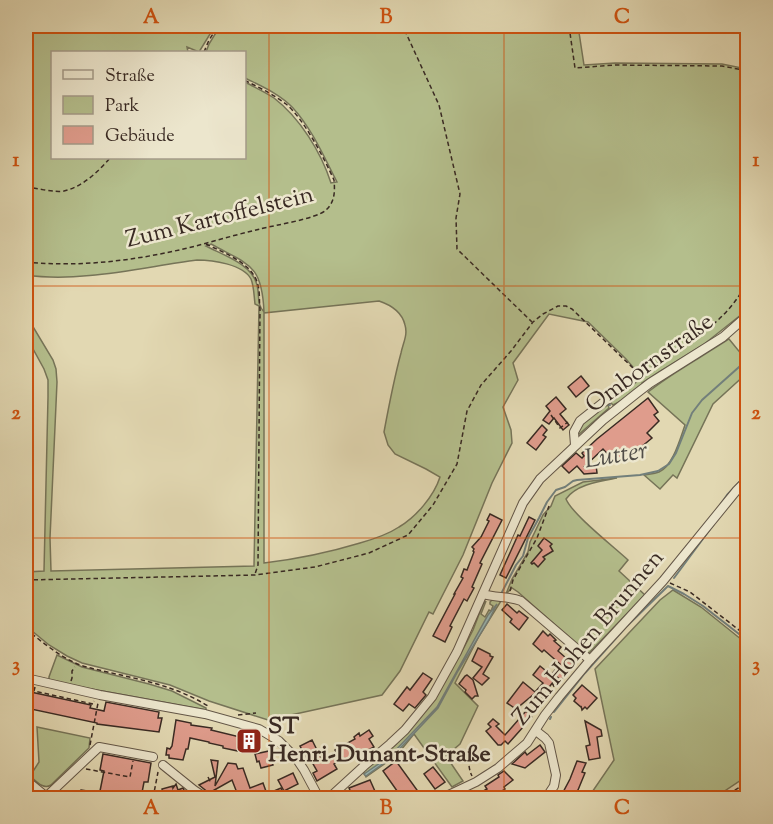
<svg xmlns="http://www.w3.org/2000/svg" width="773" height="824" font-family="'Sorts Mill Goudy',serif">
  <rect width="100%" height="100%" fill="#e2d8b2"/>
  <filter id="stains"><feTurbulence type="fractalNoise" baseFrequency=".00333" numOctaves="4"/><feColorMatrix values="0 0 0 0 .2 0 0 0 0 .09 0 0 0 0 .02 0 0 0 .5 -.17"/></filter>
  <radialGradient id="worn" r=".72"><stop offset=".6" stop-color="#630" stop-opacity="0"/><stop offset="1" stop-color="#630" stop-opacity=".3"/></radialGradient>
  <g fill="#b4be8c" stroke="#767458" stroke-width="1.5" fill-rule="evenodd">
    <path d="M26 26H215L199 52 187 47 188 52H52V158H244L245 82C254 87 265 92 274 98 300 118 321 152 331 183L337 182C324 157 312 129 293 108 280 94 261 86 245 78L244 52H206L209 44 220 26H578L584 65 615 63 722 64 747 69V310L703 345 659 372 642 383 643 385 623 400 613 405 611 403 608 405 609 408 577 436 578 427 638 373 626 359 588 322 549 314 513 363 518 380 503 407 511 430 512 443 492 483 463 555 433 614 429 612 400 671 382 695 268 720 209 701 170 685 82 663 67 656 49 645 26 626V572L44 571 48 397V380L44 369 26 336V315L53 360 56 369 57 382 50 538 51 571 254 566 259 306 255 304C254 296 254 286 251 279 243 264 212 260 197 260 143 267 80 283 26 275ZM211 244C249 265 262 264 264 312 256 303 260 296 257 285 252 264 223 255 206 246ZM379 301C391 305 402 312 405 325 408 335 403 343 401 353 394 379 389 405 384 432L388 445 395 454 426 469 440 477C434 496 416 517 399 527 387 535 374 539 360 543 327 553 298 559 264 563V313Z"/>
    <path d="M729 339 742 355 747 350V373L713 404 677 478 673 475 660 489 644 475C649 474 654 474 659 472 673 466 680 439 685 425L648 392C673 372 702 357 729 339Z"/>
    <path d="M617 478C601 481 576 484 566 499 572 514 614 547 628 560L619 571 645 595 588 654 518 592 512 588 506 594 512 579 528 552 530 542 543 515 551 506 555 496 583 482Z"/>
    <path d="M673 590 701 607 747 644V776L714 798H588L614 760 595 669 660 600Z"/>
    <path d="M493 599 501 601 479 636 455 683 478 706 460 744 446 756 463 781 452 787 414 734 397 755 366 777 363 771 394 746 403 737 461 653 473 630 483 604 486 601 481 614 485 617 489 610 491 611 493 606 490 604V602Z"/>
    <path d="M57 655 82 667 149 684 172 691 206 708V710L86 688 49 680V677Z"/>
    <path d="M37 727 90 738 89 748 51 785C43 790 36 781 30 776L39 762Z"/>
  </g>
  <path fill="#98b8b6" stroke="#727f7b" stroke-width="1.5" d="M497 604 489 620 458 671 438 708 391 758 366 776 364 774 390 756 437 707 488 615Z"/>
  <g fill="none" stroke-linecap="round" stroke-linejoin="round">
    <g stroke="#727f7b" stroke-width="2">
      <path d="M609 405H610"/>
      <path d="M720 505 727 495 748 473"/>
      <path d="M674 578 714 524"/>
      <path d="M501 594 516 565 523 556 528 538 539 518 547 502 556 490 565 487 573 481 577 480 640 475 658 471 669 464 676 453 692 413 702 400 748 359"/>
      <path d="M554 712 585 673 626 627 668 586 684 594 703 606 748 641"/>
      <path d="M550 719 551 717"/>
    </g>
  </g>
  <g fill="#df9c8c" stroke="#392a23" stroke-width="1.5">
    <path d="M581 376 589 386 576 397 568 387Z"/>
    <path d="M556 397 566 409 560 414 569 425 563 430 554 418 549 424 543 420 550 411 546 406Z"/>
    <path d="M648 398 658 412 654 415 659 421 647 433 652 438 640 448 641 449 633 457 627 452 615 462 603 449 585 466 596 465 597 473 584 474 577 466 569 473 562 466 576 453 582 458 584 456 582 453 597 439Z"/>
    <path d="M542 425 547 430 543 435 546 437 536 450 527 443Z"/>
    <path d="M490 514 502 520 480 563 482 564 472 587 474 588 467 601 464 599 450 626 452 627 445 642 433 636 455 594H454L463 578 461 577 464 569 467 570 474 552 473 551 474 549 472 547 481 537 489 521 487 520Z"/>
    <path d="M529 517 535 520 506 578 500 575 518 535 520 536Z"/>
    <path d="M544 538 552 544 550 546 553 551 543 557 545 559 538 567 534 563 532 564 531 563 542 550 538 546Z"/>
    <path d="M507 604 517 613 519 611 528 618 519 630 510 622 512 619 502 610Z"/>
    <path d="M543 631 548 636 550 634 556 640 554 641 561 647 558 651 574 665 561 680 557 677 539 700 534 694 516 709 507 703 523 682 535 692 543 683 533 675 540 666 551 675 560 664 544 650 542 652 533 644Z"/>
    <path d="M478 648 490 654V656L493 657 483 674 489 678 482 685 473 678 482 667 472 661Z"/>
    <path d="M423 673 432 679 423 692 426 695 415 708 409 704 403 711 394 704 407 687 410 690Z"/>
    <path d="M467 675 473 680 478 696H475L472 699 465 692 466 690 459 684 465 676Z"/>
    <path d="M582 685 597 698 587 709 585 707 582 710 581 706V707L574 701 576 698 573 695Z"/>
    <path d="M26 691 91 705 90 708 104 711 106 702 159 712 158 718H162L159 732 97 724V723L26 708Z"/>
    <path d="M526 711 532 717 508 744 505 741 501 745H498L486 731 491 727 488 724 493 719 499 724 496 726 505 735Z"/>
    <path d="M176 720 191 723V725L212 728 211 730 240 737 238 751 223 748V746L209 743V742L190 738 188 749H186L183 760 169 758V755H166L167 748 170 749 172 746Z"/>
    <path d="M585 721 601 730 602 736 597 737 600 758 589 760 586 746 590 745Z"/>
    <path d="M369 730 373 736 369 739 374 747 351 759 347 761 345 758 334 764 337 769 317 781 313 773 317 771 308 755 306 757 300 746 312 740 322 760 336 752 335 750 355 739 354 737 359 733 360 736Z"/>
    <path d="M540 745 545 752 525 768 512 764 525 752 527 755Z"/>
    <path d="M269 751 273 765 261 768 259 761 257 762 255 754Z"/>
    <path d="M103 754 151 763 148 782H144L141 798 100 791 104 771 100 770Z"/>
    <path d="M211 760 218 761 215 786 228 763 236 764 238 769 243 768 250 788 263 783 267 794 281 788 285 798H239L232 780 209 793 199 785 215 777Z"/>
    <path d="M396 761 417 790 405 798H402L383 771Z"/>
    <path d="M577 761 586 763 582 772 585 773 578 790 573 798H560L570 779Z"/>
    <path d="M433 767 445 782 435 789 424 774Z"/>
    <path d="M504 771 513 780 504 787 505 789 502 791V792L493 798H471L487 789 485 786 499 777 498 775Z"/>
    <path d="M293 773 298 784 284 791 278 780Z"/>
    <path d="M370 780 378 798H366L364 793 353 797 349 788Z"/>
    <path d="M176 784 178 790 183 788 184 790 187 798H164L162 789 173 786V788Z"/>
    <path d="M81 790 112 795V798L80 797Z"/>
  </g>
  <g fill="none" stroke-linecap="round" stroke-linejoin="round">
    <g stroke="#635647" stroke-width="10">
      <g id="minor">
        <path d="M575 445 574 432 580 421 638 375"/>
        <path d="M483 594C496 598 509 596 521 601L590 660"/>
        <path d="M26 678 100 695 205 714 259 729 279 741 296 758 304 770 319 798"/>
        <path d="M536 731 545 738 549 743 556 775 554 786 546 798"/>
        <path d="M163 765 194 790 206 798"/>
        <path d="M26 780 48 798"/>
        <path d="M46 797 99 747 153 757"/>
        <path d="M329 798 364 766 390 744 405 730 432 697 457 652 523 503 540 479 603 420 637 393 650 383 723 337 748 315"/>
        <path d="M442 798 476 782 498 768 527 743 545 715 559 697 590 660 663 581 737 490 748 479"/>
      </g>
    </g>
    <g stroke="#392a23" stroke-width="1.5" stroke-dasharray="4.5 3" stroke-linecap="butt">
      <path d="M398 26 406 33 439 105 460 194 456 218 457 249 532 322"/>
      <path d="M569 26 575 68 615 65 722 66 748 71"/>
      <path d="M204 52 209 40 218 26"/>
      <path d="M26 187C36 188 55 193 64 191 82 187 98 172 110 158"/>
      <path d="M206 244C224 253 253 263 258 285 260 292 259 301 260 309L258 565 255 574"/>
      <path d="M26 262C86 268 148 259 207 243 225 238 243 233 260 229 275 225 316 219 326 210 335 202 335 191 334 180 324 158 304 119 286 104 273 94 258 87 244 80"/>
      <path d="M645 371C682 347 730 322 748 279"/>
      <path d="M551 415 560 428 568 422"/>
      <path d="M26 580 255 575 315 567 369 553 408 535 433 505 457 464 467 411 481 385 511 351 533 322 543 314 558 306H566L572 309 633 368"/>
      <path d="M670 583 690 592 748 637"/>
      <path d="M510 591 513 580 537 538 549 506"/>
      <path d="M26 629C42 642 60 657 80 665 92 669 104 671 116 674 148 681 179 688 208 706"/>
      <path d="M71 681 72 678V671L75 667"/>
      <path d="M552 683 555 688"/>
      <path d="M35 687 34 691 93 704 94 701"/>
      <path d="M541 707 543 697 541 695"/>
      <path d="M238 715 256 713"/>
      <path d="M90 745 98 703"/>
      <path d="M464 752C471 761 467 766 472 776"/>
      <path d="M412 760 410 757 413 754"/>
      <path d="M86 769 130 777 133 761"/>
      <path d="M208 777 210 781 212 780"/>
      <path d="M214 790 218 791V798"/>
      <path d="M361 794 363 798"/>
      <path d="M153 798 158 772"/>
      <path d="M722 798 748 782"/>
    </g>
    <use href="#minor" stroke="#ece6cd" stroke-width="8"/>
  </g>
  <path fill="none" stroke="#ce520f" stroke-width="1.5" stroke-opacity="0.55" d="M269 26V798M504 26V798M26 286H748M26 538H748"/>
  <defs>
    <g id="building-square" transform="scale(1.35)"><rect x="-9" y="-9" width="18" height="18" rx="4" fill="#8f2418" stroke="#ece6cd"/><path d="M-4-6H4V6H1V3H-1V6H-4ZM-2.5-4.3h1.7v1.8h-1.7ZM.8-4.3h1.7v1.8H.8ZM-2.5-1h1.7V.8h-1.7ZM.8-1h1.7V.8H.8Z" fill="#fff"/></g>
  </defs>
  <g fill-rule="evenodd">
    <use href="#building-square" x="249" y="741"/>
  </g>
  <g text-anchor="middle" dominant-baseline="central" stroke-width="5" stroke-linejoin="round" paint-order="stroke">
    <g font-size="24" fill="#392a23" stroke="#ece6cd">
      <text transform="translate(220 218) rotate(-14)">Zum Kartoffelstein</text>
      <text transform="translate(650 364) rotate(-36)">Ombornstraße</text>
      <text transform="translate(589 638) rotate(-50)">Zum Hohen Brunnen</text>
    </g>
    <g font-size="24" font-weight="bold" fill="#392a23" stroke="#ece6cd" text-anchor="start">
      <text x="268" y="727">ST<tspan x="268" dy="28">Henri-Dunant-Straße</tspan></text>
    </g>
    <g font-size="26" font-style="italic" fill="#514e48" stroke="#ece6cd">
      <text transform="translate(616 456) rotate(-9)">Lutter</text>
    </g>
  </g>
  <rect width="773" height="824" fill="none" stroke="#e2d8b2" stroke-width="66"/>
  <rect x="51" y="51" width="195" height="108" fill="#ece6cd" stroke="#a49b89" stroke-width="1.5"/>
  <rect x="63" y="70" width="30" height="9" fill="#ece6cd" stroke="#a49b89" stroke-width="1.5"/>
  <text x="105" y="81" font-size="18" fill="#392a23">Straße</text>
  <rect x="63" y="96" width="30" height="18" fill="#b4be8c" stroke="#a49b89" stroke-width="1.5"/>
  <text x="105" y="111" font-size="18" fill="#392a23">Park</text>
  <rect x="63" y="126" width="30" height="18" fill="#df9c8c" stroke="#a49b89" stroke-width="1.5"/>
  <text x="105" y="141" font-size="18" fill="#392a23">Gebäude</text>
  <rect x="33" y="33" width="707" height="758" fill="none" stroke="#ce520f" stroke-width="2"/>
  <g font-size="20" text-anchor="middle" font-weight="bold" fill="#ce520f">
    <text x="151" y="23">A</text>
    <text x="386" y="23">B</text>
    <text x="622" y="23">C</text>
    <text x="16" y="166">1</text>
    <text x="756" y="166">1</text>
    <text x="16" y="419">2</text>
    <text x="756" y="419">2</text>
    <text x="16" y="671">3</text>
    <text x="756" y="671">3</text>
    <text x="151" y="814">A</text>
    <text x="386" y="814">B</text>
    <text x="622" y="814">C</text>
  </g>
  <rect width="100%" height="100%" filter="url(#stains)"/>
  <rect width="100%" height="100%" fill="url(#worn)"/>
</svg>
